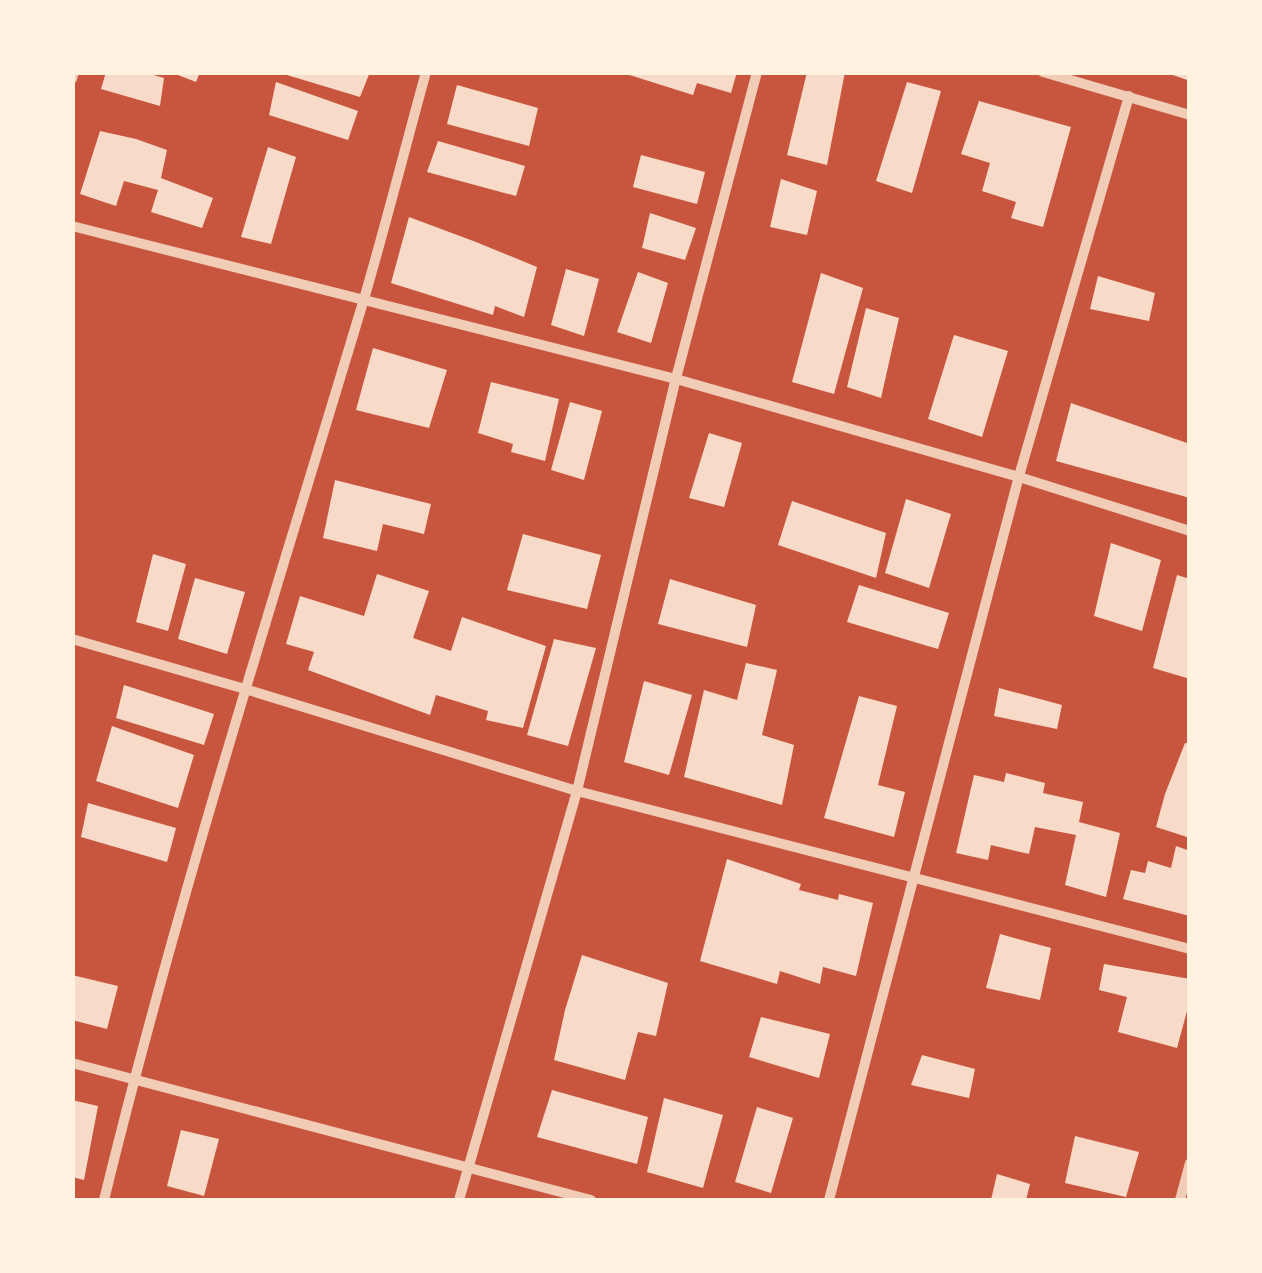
<svg xmlns="http://www.w3.org/2000/svg" width="1262" height="1273" font-family="'Alegreya Sans',sans-serif">
  <rect width="100%" height="100%" fill="#c8553d"/>
  <g fill="#f7dbc8">
    <path d="M106 72H143L164 78 160 106 101 89Z"/>
    <path d="M170 72H200L196 82Z"/>
    <path d="M277 72H370L360 97Z"/>
    <path d="M620 72H737L731 93 697 83 693 95Z"/>
    <path d="M807 72H845L827 165 787 155Z"/>
    <path d="M1167 72H1190V81L1167 73Z"/>
    <path d="M276 82 358 111 348 140 269 115Z"/>
    <path d="M907 82 941 91 912 193 876 181Z"/>
    <path d="M457 85 538 108 529 146 447 124Z"/>
    <path d="M979 101 1071 127 1043 227 1011 218 1016 202 982 191 990 163 961 154Z"/>
    <path d="M100 131 136 139 167 150 161 178 213 198 202 228 151 212 158 190 124 181 116 206 80 194Z"/>
    <path d="M438 141 525 166 516 196 427 172Z"/>
    <path d="M268 147 296 157 271 244 241 237Z"/>
    <path d="M641 155 705 172 697 204 633 187Z"/>
    <path d="M781 179 817 191 807 235 770 227Z"/>
    <path d="M650 213 696 228 685 260 642 248Z"/>
    <path d="M409 217 476 242 537 267 524 317 495 306 493 315 391 283Z"/>
    <path d="M566 269 599 279 584 336 551 325Z"/>
    <path d="M638 272 668 283 651 343 617 332Z"/>
    <path d="M821 273 863 288 834 394 792 382Z"/>
    <path d="M1098 276 1155 293 1149 321 1090 309Z"/>
    <path d="M866 308 899 318 881 398 847 387Z"/>
    <path d="M954 335 1008 351 982 437 928 419Z"/>
    <path d="M373 348 447 370 429 428 356 410Z"/>
    <path d="M491 382 559 399 545 461 511 452 513 444 478 433Z"/>
    <path d="M570 402 602 411 584 480 551 470Z"/>
    <path d="M1071 403 1190 444V498L1056 461Z"/>
    <path d="M709 433 742 443 724 507 689 498Z"/>
    <path d="M335 480 431 504 424 534 383 524 377 551 323 538Z"/>
    <path d="M906 499 951 514 929 588 885 573Z"/>
    <path d="M792 501 886 533 876 578 778 545Z"/>
    <path d="M523 534 601 555 587 609 507 590Z"/>
    <path d="M1111 543 1161 560 1142 631 1094 616Z"/>
    <path d="M153 554 186 564 168 631 136 622Z"/>
    <path d="M377 574 429 591 413 638 451 651 462 617 546 646 523 728 486 720 488 711 436 695 430 715 308 670 314 652 286 644 300 596 364 616Z"/>
    <path d="M1177 575 1190 579V679L1153 668Z"/>
    <path d="M195 578 245 592 227 654 178 639Z"/>
    <path d="M670 579 756 605 747 647 658 624Z"/>
    <path d="M859 585 949 613 938 649 847 622Z"/>
    <path d="M554 639 596 648 568 746 527 735Z"/>
    <path d="M746 663 777 670 762 735 794 745 782 805 684 777 704 690 737 700Z"/>
    <path d="M644 681 692 695 669 775 624 762Z"/>
    <path d="M124 685 214 714 204 745 116 718Z"/>
    <path d="M999 688 1062 705 1057 729 994 716Z"/>
    <path d="M859 696 897 706 878 785 905 792 894 837 824 818Z"/>
    <path d="M112 726 194 755 178 808 96 781Z"/>
    <path d="M1185 743 1190 744V838L1156 827 1165 794Z"/>
    <path d="M1006 773 1045 783 1043 793 1083 802 1079 822 1120 833 1106 897 1065 885 1076 835 1035 827 1029 854 991 845 988 860 956 853 974 775 1004 782Z"/>
    <path d="M88 803 176 828 167 862 81 837Z"/>
    <path d="M1176 846 1190 851V916L1123 899 1131 870 1145 873 1148 861 1171 868Z"/>
    <path d="M727 859 801 884 799 890 838 900 839 894 873 903 856 976 823 967 820 984 780 971 777 984 700 961Z"/>
    <path d="M1000 934 1051 948 1040 1000 986 988Z"/>
    <path d="M582 955 668 983 656 1036 638 1032 625 1080 554 1060 565 1010Z"/>
    <path d="M1104 964 1190 979V1000L1177 1048 1118 1032 1127 997 1099 990Z"/>
    <path d="M72 975 118 986 107 1029 72 1020Z"/>
    <path d="M761 1017 830 1034 819 1078 749 1057Z"/>
    <path d="M922 1055 975 1069 969 1098 911 1085Z"/>
    <path d="M552 1090 648 1117 637 1164 537 1137Z"/>
    <path d="M664 1098 723 1115 703 1188 647 1172Z"/>
    <path d="M72 1100 98 1106 84 1180 72 1177Z"/>
    <path d="M757 1107 793 1118 771 1193 735 1182Z"/>
    <path d="M181 1130 219 1139 204 1196 167 1186Z"/>
    <path d="M1075 1136 1139 1152 1126 1197 1065 1183Z"/>
    <path d="M997 1174 1030 1184 1026 1200H991Z"/>
  </g>
  <g fill="none" stroke-linecap="round" stroke-linejoin="round">
    <g stroke="#f1ccb7" stroke-width="10">
      <path d="M1043 72 1190 115"/>
      <path d="M72 79 74 72"/>
      <path d="M72 226 676 379 1019 477 1190 531"/>
      <path d="M72 639 245 689 577 791 1190 949"/>
      <path d="M72 1063 591 1200"/>
      <path d="M104 1200C178 897 274 598 364 299 386 224 405 148 426 72"/>
      <path d="M459 1200 577 791 675 382 757 72"/>
      <path d="M829 1200 1019 476 1129 96"/>
      <path d="M1180 1200 1190 1163"/>
    </g>
  </g>
  <rect width="1262" height="1273" fill="none" stroke="#fff3e0" stroke-width="150"/>
</svg>
